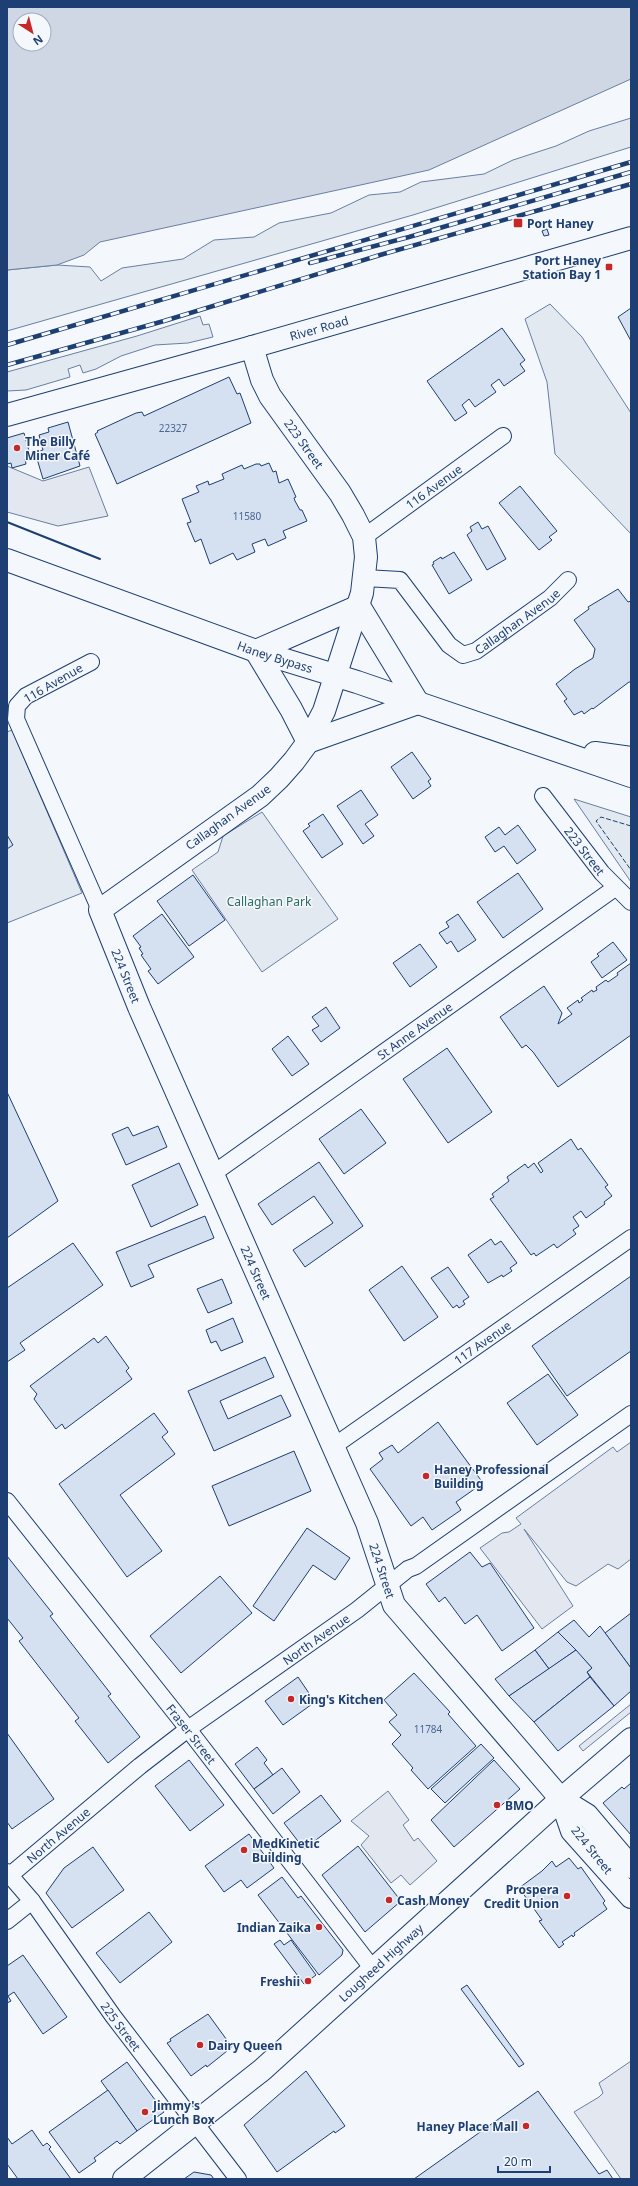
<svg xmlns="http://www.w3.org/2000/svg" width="638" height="2186" font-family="'Noto Sans',sans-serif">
  <rect width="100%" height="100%" fill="#f4f7fb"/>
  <g fill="#e3e9f0" stroke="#687fa3">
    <path d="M631 118V147L413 215 7 331V270L57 265 90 267 101 281 122 268 183 259 214 240 254 237 279 223 331 213 369 195 400 192 421 182 484 174 513 160 556 146 589 131Z"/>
    <path d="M550 304 582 337 631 413V534L555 454 547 382 525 319Z"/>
    <path d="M200 316 203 325 209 324 213 337 188 343 155 345 121 356 96 369 83 373 80 365 68 369 70 377 26 390 7 391V372L137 336Z"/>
    <path d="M12 730 82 893 7 923V732Z"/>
    <path d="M574 799 631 817V882Z"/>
    <path d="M262 812 338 919 262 972 192 870 218 852 223 836Z"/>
  </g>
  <g fill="#e3e8f0" stroke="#687fa3">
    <path d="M7 466 43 481 89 467 108 516 58 526 7 512Z"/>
    <path d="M631 1442V1559L618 1569 608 1564 576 1586 567 1582 524 1529 573 1606 542 1629 480 1548 502 1533 509 1532 521 1524 516 1518 613 1447 617 1452Z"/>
    <path d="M631 1704V1712L583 1751 579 1746Z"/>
    <path d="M388 1791 409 1820 403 1825 414 1841 418 1838 437 1861 410 1885 401 1875 391 1883 361 1845 369 1836 351 1821Z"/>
    <path d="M631 2061V2179H621L574 2112 599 2097 603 2093 599 2083Z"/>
  </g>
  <path fill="#cfd7e4" stroke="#687fa3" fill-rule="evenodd" d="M7 7H631V79L429 170 100 242 84 255 57 265 7 270ZM20 20H44V44H20Z"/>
  <g fill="#d5e0f0" stroke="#1d3f73">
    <path d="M547 229 549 235 544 236 542 231Z"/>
    <path d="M631 308V341L618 317Z"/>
    <path d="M502 328 525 360 520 364 525 371 504 386 499 379 491 385 496 392 475 407 469 399 462 405 467 413 455 421 427 381Z"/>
    <path d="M229 377 237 394 240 393 251 423 117 484 95 434 98 432 97 431 136 413 142 412 144 416Z"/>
    <path d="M68 422 80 466 43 479 35 452 43 450 39 435 49 432 48 428Z"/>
    <path d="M24 433 31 458 25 459 26 464 12 468 11 463 7 464V438Z"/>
    <path d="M269 463 273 472 276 471 279 483 288 479 296 497 294 498 295 501 300 510H302L307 521 283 531 286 538 268 546 265 539 252 544 255 552 237 560 233 553 210 564 201 539 195 542 187 523 191 522 182 499 199 492 196 486 208 481 209 485 224 479 222 474 242 465 244 469 256 464H260L261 466Z"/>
    <path d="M520 486 557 531 549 537 552 540 539 550 499 503Z"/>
    <path d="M478 522 482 529 488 526 506 559 487 570 467 535 472 531 470 527Z"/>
    <path d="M454 552 472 580 449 594 432 565 434 564 433 562 441 557 442 559Z"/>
    <path d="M618 589 628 602 631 601V682H629L593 709 592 708 584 714 582 711 574 715 564 701 567 699 556 684 575 669 593 658 595 649 574 620 589 609 588 607Z"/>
    <path d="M412 752 431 779 428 781 431 786 413 799 391 767Z"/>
    <path d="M361 790 378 815 365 824 374 836 363 844 337 806Z"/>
    <path d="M323 814 343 844 322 858 303 831 310 826 308 824Z"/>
    <path d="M518 825 536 850 517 864 504 846 495 852 485 837 499 827 505 835Z"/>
    <path d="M7 835 13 845 7 849Z"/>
    <path d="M518 873 543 909 503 938 477 902Z"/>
    <path d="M193 875 225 920 189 946 157 901Z"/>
    <path d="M162 914 194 957 158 984 148 971 151 969 141 955 143 954 139 948 141 947 133 936Z"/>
    <path d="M458 914 476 940 458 952 451 941 447 944 439 933 449 927 446 922Z"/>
    <path d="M613 942 627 960 602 978 591 962 599 956 597 954Z"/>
    <path d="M420 944 437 967 410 987 393 963Z"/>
    <path d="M631 963V1035L558 1087 533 1052 526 1045 522 1048 500 1017 544 986 562 1013 558 1024 572 1014 567 1008 578 1000 579 1003 583 1000 581 998 592 990 593 992 597 990 596 987 606 980 608 982 618 975 617 973Z"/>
    <path d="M326 1007 340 1028 321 1042 312 1030 319 1026 312 1017Z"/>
    <path d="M288 1036 309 1064 292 1076 272 1049Z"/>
    <path d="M447 1048 492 1112 448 1143 403 1079Z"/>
    <path d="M7 1092 58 1201 7 1238Z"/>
    <path d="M361 1109 386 1143 344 1174 319 1139Z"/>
    <path d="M158 1126 167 1147 126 1165 112 1134 128 1127 133 1136Z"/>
    <path d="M571 1139 578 1150 581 1148 608 1185 605 1187 612 1196 604 1202 605 1204 586 1218 581 1211 573 1217 579 1226 573 1230 576 1234 557 1248 554 1244 536 1256 534 1253 531 1255 490 1199 494 1197 492 1194 509 1181 507 1177 525 1164 528 1168 534 1163 541 1173 543 1171 538 1163Z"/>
    <path d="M319 1162 363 1226 305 1267 293 1250 333 1223 314 1196 272 1225 258 1204Z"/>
    <path d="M179 1163 198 1205 151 1227 132 1185Z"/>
    <path d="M205 1216 214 1238 148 1265 154 1277 131 1287 116 1252Z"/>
    <path d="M491 1239 495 1245 501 1241 517 1263 510 1268 512 1271 503 1277 502 1275 488 1283 468 1255Z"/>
    <path d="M73 1243 103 1285 20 1343 25 1350 7 1362V1288Z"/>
    <path d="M402 1266 438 1317 404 1341 369 1290Z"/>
    <path d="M448 1267 469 1297 463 1301 465 1304 459 1308 457 1305 453 1308 431 1278Z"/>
    <path d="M631 1276V1351L567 1396 532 1346Z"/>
    <path d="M222 1279 232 1303 208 1313 197 1289Z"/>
    <path d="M233 1318 243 1342 221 1351 216 1341 211 1343 206 1330Z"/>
    <path d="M106 1336 129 1368 126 1371 132 1379 65 1429 62 1424 56 1429 34 1399 37 1394 30 1386 94 1338 98 1343Z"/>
    <path d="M265 1357 274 1377 220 1401 228 1419 281 1395 291 1416 214 1451 188 1391Z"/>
    <path d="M548 1374 578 1415 537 1445 507 1403Z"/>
    <path d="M154 1413 168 1432 162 1437 175 1454 120 1495 162 1551 127 1577 59 1484Z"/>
    <path d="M438 1422 483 1483 456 1502 461 1510 432 1530 423 1517 411 1526 370 1469 383 1459 379 1453 392 1445 398 1453Z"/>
    <path d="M294 1451 311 1491 229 1526 212 1486Z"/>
    <path d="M307 1528 350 1558 335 1580 313 1565 274 1621 253 1606Z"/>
    <path d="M470 1552 482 1567 490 1563 534 1628 502 1651 477 1615 465 1624 445 1597 439 1602 426 1584Z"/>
    <path d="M7 1556 53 1614 50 1616 111 1694 108 1696 140 1737 108 1763 75 1721 79 1718 19 1641 23 1638 7 1618Z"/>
    <path d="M220 1576 252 1613 181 1673 150 1636Z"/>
    <path d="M631 1613V1668L605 1633Z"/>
    <path d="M574 1620 589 1637 600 1626 631 1668V1691L614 1706 587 1672 592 1668 558 1632Z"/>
    <path d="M558 1632 576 1650 549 1669 535 1650Z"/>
    <path d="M535 1650 549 1669 509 1696 495 1679Z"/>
    <path d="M576 1650 592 1668 587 1672 590 1677 534 1722 509 1696Z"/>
    <path d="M414 1673 450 1712 448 1714 476 1746 428 1789 411 1770 413 1768 392 1744 401 1735 389 1722 397 1715 384 1700Z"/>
    <path d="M298 1677 315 1702 283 1725 265 1701Z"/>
    <path d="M590 1677 614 1706 558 1751 534 1722Z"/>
    <path d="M7 1733 54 1799 12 1829 7 1822Z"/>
    <path d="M481 1744 494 1758 445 1803 431 1789Z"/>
    <path d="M257 1747 267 1760 264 1763 273 1775 254 1789 235 1764Z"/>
    <path d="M189 1760 224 1805 190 1831 155 1786Z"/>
    <path d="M494 1760 520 1789 454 1847 431 1820Z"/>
    <path d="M282 1768 300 1792 273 1814 254 1789Z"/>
    <path d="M631 1783V1835L603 1803 622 1787 624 1789Z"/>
    <path d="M321 1795 341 1821 304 1849 284 1823Z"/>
    <path d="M249 1834 274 1868 247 1888 241 1880 224 1892 205 1866Z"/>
    <path d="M358 1846 401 1901 365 1932 322 1875Z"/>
    <path d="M93 1847 124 1890 72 1928 46 1893 64 1868Z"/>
    <path d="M569 1858 578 1869 581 1867 605 1901 603 1903 607 1909 574 1933 575 1935 573 1937 572 1935 562 1942 564 1944 559 1948 539 1921 542 1920 522 1892 519 1893 522 1891 519 1888 542 1871 552 1861 556 1867Z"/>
    <path d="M282 1877 298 1898 301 1896 343 1950 342 1955 319 1975 258 1895Z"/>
    <path d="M149 1912 172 1942 120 1983 96 1953Z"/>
    <path d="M280 1940 284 1945 291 1940 316 1975 304 1984 274 1944Z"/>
    <path d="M23 1955 67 2017 43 2034 14 1992 8 1996 11 2001 7 2003V1966Z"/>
    <path d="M467 1985 524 2064 519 2067 461 1989Z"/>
    <path d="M208 2014 232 2047 207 2067 206 2065 191 2076 167 2043 171 2041 170 2039Z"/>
    <path d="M127 2062 164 2112 137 2131 101 2081Z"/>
    <path d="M306 2071 345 2126 335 2133 334 2131 277 2172 244 2125Z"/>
    <path d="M108 2090 137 2131 120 2144 117 2141 94 2158 96 2161 79 2173 49 2132Z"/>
    <path d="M538 2091 599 2174 607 2170 613 2179H414Z"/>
    <path d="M32 2130 43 2146 47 2143 51 2147 49 2149 71 2179H18L7 2164V2137L12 2144Z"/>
    <path d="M194 2172 211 2175 214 2179H184Z"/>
  </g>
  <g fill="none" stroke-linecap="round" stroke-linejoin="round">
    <g stroke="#1d3f73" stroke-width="18">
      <g id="street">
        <path id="s1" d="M364 537 503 436"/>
        <path id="s2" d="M365 578 400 580 449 645 463 655 476 651 550 598 568 580"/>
        <path d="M91 662 26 696 17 706 16 719 100 910"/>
        <path id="s3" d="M543 796 602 873 631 902"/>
        <path id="s4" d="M214 1173 615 888"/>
        <path id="s5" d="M334 1446 631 1238"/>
        <path id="s6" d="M7 1501 188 1729 373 1969"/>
        <path id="s7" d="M7 1872 32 1901 113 2016 238 2179"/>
        <path id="s8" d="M9 1876 140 1766 188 1729 357 1610 408 1569 416 1566 631 1414"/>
        <path d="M7 1921 32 1901"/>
      </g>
    </g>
    <g stroke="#1d3f73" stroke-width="24">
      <g id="secondary">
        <path id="s9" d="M252 347 262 380 270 396 340 493 353 515 364 537 366 557 362 593 324 711 308 742 294 761 279 778 260 796 100 910 139 1007 367 1523 394 1605 561 1799 587 1815 631 1867"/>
        <path id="s10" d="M7 415 252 347 631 238"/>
        <path d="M561 1799 572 1831 631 1897"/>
      </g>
    </g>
    <g stroke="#1d3f73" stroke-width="24">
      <g id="primary">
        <path id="s11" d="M124 2179 262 2070 561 1799 631 1739"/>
      </g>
    </g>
    <g stroke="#1d3f73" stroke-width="24">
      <g id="highway">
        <path id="s12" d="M7 560 256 651 357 682 631 776"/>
        <path d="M256 651 359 606 418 703"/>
        <path d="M256 651 291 709 308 742 418 703"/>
        <path d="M595 753 631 758"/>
      </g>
    </g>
    <use href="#street" stroke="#f4f7fb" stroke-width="16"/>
    <use href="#secondary" stroke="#f4f7fb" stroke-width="22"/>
    <use href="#primary" stroke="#f4f7fb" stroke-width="22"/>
    <use href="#highway" stroke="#f4f7fb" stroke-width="22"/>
    <g stroke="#1d3f73" stroke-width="4.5">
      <g id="rail">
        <path d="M310 263 409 237 631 172"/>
        <path d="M7 345 631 162"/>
        <path d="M7 365 164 321 380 255 631 184"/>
      </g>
    </g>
    <use href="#rail" stroke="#f4f7fb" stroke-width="3" stroke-dasharray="9" stroke-linecap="butt"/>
    <path stroke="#1d3f73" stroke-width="1" stroke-dasharray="5 2" stroke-linecap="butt" d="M631 826 601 817 596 821 631 870"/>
    <path stroke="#1d3f73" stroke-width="2" d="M7 522 100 559"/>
  </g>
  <g fill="#c62828" stroke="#f4f7fb" stroke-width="1.5">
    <rect x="513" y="218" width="10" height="10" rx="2"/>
    <rect x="605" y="263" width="8" height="8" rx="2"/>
    <circle cx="17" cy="448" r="4"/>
    <circle cx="426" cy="1476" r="4"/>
    <circle cx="291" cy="1699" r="4"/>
    <circle cx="497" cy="1805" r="4"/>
    <circle cx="244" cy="1850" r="4"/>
    <circle cx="567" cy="1896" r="4"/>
    <circle cx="389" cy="1900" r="4"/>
    <circle cx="319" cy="1927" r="4"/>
    <circle cx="308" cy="1981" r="4"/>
    <circle cx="200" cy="2045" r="4"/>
    <circle cx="145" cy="2112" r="4"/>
    <circle cx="526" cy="2126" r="4"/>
  </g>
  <g text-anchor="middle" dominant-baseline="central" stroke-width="3" stroke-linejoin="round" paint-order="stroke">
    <g font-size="10" fill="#4b6792">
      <text x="173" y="428">22327</text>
      <text x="247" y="516">11580</text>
      <text x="428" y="1729">11784</text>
    </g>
    <g font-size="12" font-weight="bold" fill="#1d3f73" stroke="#f4f7fb" text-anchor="start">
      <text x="527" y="223">Port Haney</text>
      <text x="601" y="260" text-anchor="end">Port Haney<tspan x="601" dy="14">Station Bay 1</tspan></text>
      <text x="25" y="441">The Billy<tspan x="25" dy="14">Miner Café</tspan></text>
      <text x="434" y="1469">Haney Professional<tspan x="434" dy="14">Building</tspan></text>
      <text x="299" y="1699">King's Kitchen</text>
      <text x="505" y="1805">BMO</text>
      <text x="252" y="1843">MedKinetic<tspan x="252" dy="14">Building</tspan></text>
      <text x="559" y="1889" text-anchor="end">Prospera<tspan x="559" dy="14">Credit Union</tspan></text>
      <text x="397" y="1900">Cash Money</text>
      <text x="311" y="1927" text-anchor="end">Indian Zaika</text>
      <text x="300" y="1981" text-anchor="end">Freshii</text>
      <text x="208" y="2045">Dairy Queen</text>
      <text x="153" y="2105">Jimmy's<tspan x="153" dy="14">Lunch Box</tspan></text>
      <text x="518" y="2126" text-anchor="end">Haney Place Mall</text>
    </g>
    <g font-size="12" fill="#1d3f73" stroke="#f4f7fb">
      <text stroke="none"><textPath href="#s10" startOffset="324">River Road</textPath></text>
      <text stroke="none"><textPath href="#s9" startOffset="111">223 Street</textPath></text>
      <text stroke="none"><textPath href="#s1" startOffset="86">116 Avenue</textPath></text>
      <text stroke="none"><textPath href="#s2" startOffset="198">Callaghan Avenue</textPath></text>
      <text stroke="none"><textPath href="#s12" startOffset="285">Haney Bypass</textPath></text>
      <text transform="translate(53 683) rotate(-30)">116 Avenue</text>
      <text transform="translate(228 817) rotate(-36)">Callaghan Avenue</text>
      <text stroke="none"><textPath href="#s3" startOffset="69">223 Street</textPath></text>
      <text stroke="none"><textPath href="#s9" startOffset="777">224 Street</textPath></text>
      <text stroke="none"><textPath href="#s4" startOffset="246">St Anne Avenue</textPath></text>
      <text stroke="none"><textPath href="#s9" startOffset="1101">224 Street</textPath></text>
      <text stroke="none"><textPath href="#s5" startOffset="181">117 Avenue</textPath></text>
      <text stroke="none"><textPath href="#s9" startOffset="1425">224 Street</textPath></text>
      <text stroke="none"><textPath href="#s8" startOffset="388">North Avenue</textPath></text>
      <text stroke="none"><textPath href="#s6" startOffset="297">Fraser Street</textPath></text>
      <text stroke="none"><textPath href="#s8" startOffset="64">North Avenue</textPath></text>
      <text transform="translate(592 1850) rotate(51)">224 Street</text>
      <text stroke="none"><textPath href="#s11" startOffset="336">Lougheed Highway</textPath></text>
      <text stroke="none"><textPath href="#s7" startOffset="192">225 Street</textPath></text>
    </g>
    <g font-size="12" fill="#2c6c60" stroke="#f4f7fb">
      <text x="269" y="901">Callaghan Park</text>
    </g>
  </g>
  <rect width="638" height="2186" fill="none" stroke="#1d3f73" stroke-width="16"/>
  <g transform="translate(32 32) rotate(144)"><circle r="19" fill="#f4f7fb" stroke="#9eadc5"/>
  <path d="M0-3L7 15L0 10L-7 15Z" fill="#c62828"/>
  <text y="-6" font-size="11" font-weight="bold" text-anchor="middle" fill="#1d3f73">N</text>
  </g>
  <path d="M498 2166v6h52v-6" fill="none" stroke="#1d3f73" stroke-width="2"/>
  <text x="504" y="2166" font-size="12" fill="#1d3f73" stroke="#f4f7fb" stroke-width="3" paint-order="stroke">20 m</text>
</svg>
